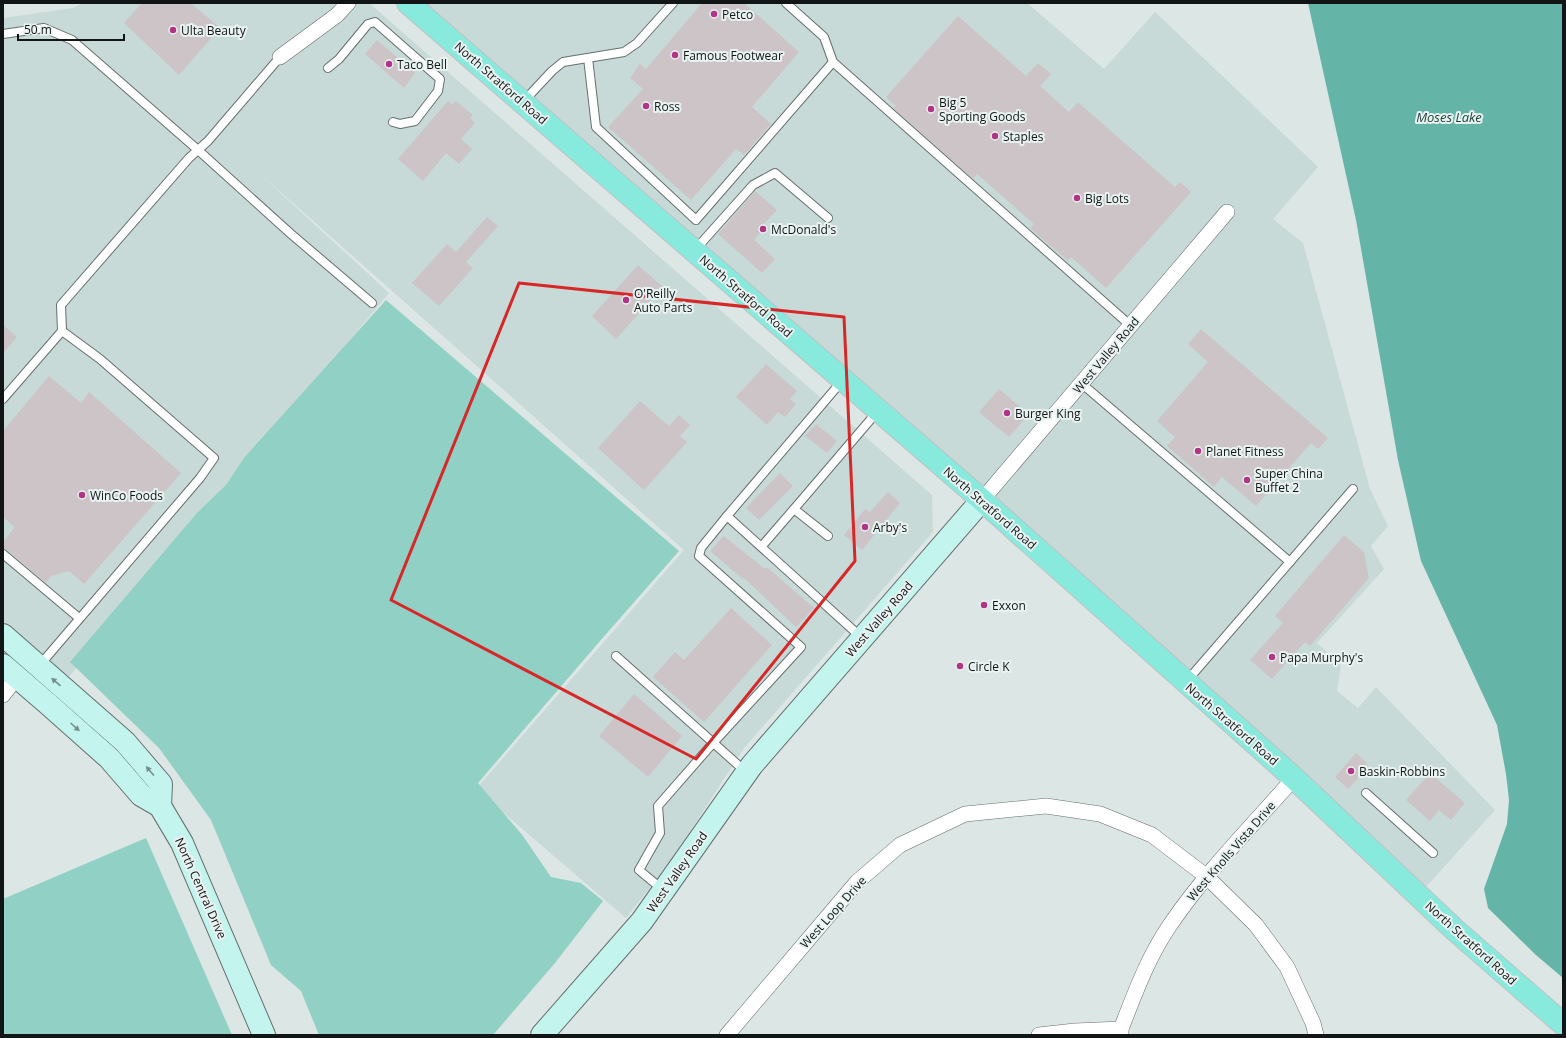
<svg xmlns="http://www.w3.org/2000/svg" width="1566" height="1038" font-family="'Open Sans',sans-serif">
  <rect width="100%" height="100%" fill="#dce6e4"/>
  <g fill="#c7dad7">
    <path d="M83 3H369L932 495 933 532 744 748 669 864 626 918 476 789 684 550 249 164 389 293 47 703 3 665V18L73 8Z"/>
    <path d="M408 3H1027L1104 69 1155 12 1318 167 1273 219 1303 243 1370 489 1388 526 1371 546 1384 569 1317 643 1341 665 1337 691 1358 708 1376 687 1495 810 1418 896Z"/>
  </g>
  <g fill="#91d0c5">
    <path d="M386 300 679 551 600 641 478 783 523 836 551 877 581 883 603 901 555 963 493 1035H319L301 991 271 965 211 820 159 748 70 662 197 513 226 485 244 458Z"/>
    <path d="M146 838 232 1035H3V899Z"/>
  </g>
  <path fill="#64b5a8" d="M1308 3H1563V978L1536 955 1488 908 1484 889 1507 824 1509 800 1506 774 1497 725 1421 561 1398 460 1356 220Z"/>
  <g fill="#cdc4c8">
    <path d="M142 3H191L220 28 179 75 124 23Z"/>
    <path d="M702 3H744L799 52 752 107 771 124 744 155 736 149 691 200 608 127 643 89 630 78 640 64 646 69Z"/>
    <path d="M958 16 1026 76 1038 63 1051 74 1040 86 1069 112 1078 102 1175 187 1180 182 1191 192 1106 288 1071 257 1068 261 1030 228 1034 224 977 174 973 179 893 108 896 106 886 97Z"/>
    <path d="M377 40 415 73 404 88 365 54Z"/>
    <path d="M448 101 452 104 456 101 473 115 470 118 475 123 461 139 472 149 459 164 446 153 423 181 398 159Z"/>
    <path d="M755 191 777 210 758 230 761 232 754 240 775 259 762 273 718 234Z"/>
    <path d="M487 217 498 226 466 262 473 268 439 306 412 283 447 244 456 252Z"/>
    <path d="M638 265 663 287 616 339 592 316Z"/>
    <path d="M3 325 17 337 3 353Z"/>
    <path d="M1201 329 1328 438 1318 449 1311 443 1256 506 1222 477 1214 487 1167 446 1175 437 1157 421 1208 362 1188 344Z"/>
    <path d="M766 364 797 391 790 399 796 404 785 417 778 412 767 425 736 397Z"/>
    <path d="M49 376 81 403 89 392 181 473 84 584 69 571 51 576 46 583 7 550 3 549V542L15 527 3 517V431Z"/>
    <path d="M999 389 1029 414 1009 437 979 412Z"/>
    <path d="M640 401 669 426 679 415 690 425 680 436 687 442 644 490 598 448Z"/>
    <path d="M816 424 837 441 827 453 805 436Z"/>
    <path d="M780 473 793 486 759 520 746 508Z"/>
    <path d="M888 492 900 503 862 550 844 535 865 509 870 512Z"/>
    <path d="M1344 535 1364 552 1369 578 1310 646 1305 642 1272 679 1250 660 1283 623 1275 616Z"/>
    <path d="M724 536 765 569 767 567 814 608 796 627 744 578 743 579 710 551Z"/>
    <path d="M731 608 772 645 704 722 653 677 675 652 684 660Z"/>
    <path d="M634 694 682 736 648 777 599 736Z"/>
    <path d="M1356 753 1367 763 1361 770 1363 773 1348 789 1335 777Z"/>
    <path d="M1430 773 1465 803 1451 820 1439 810 1430 821 1406 800Z"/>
  </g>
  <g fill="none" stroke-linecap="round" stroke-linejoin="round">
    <g stroke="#666f6e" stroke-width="10">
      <g id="lane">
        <path d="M786 3 824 37 833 62 1131 326"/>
        <path d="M3 34 44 28 72 40 198 150 291 234 372 303"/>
        <path d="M588 58 596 127 696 220 833 62"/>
        <path d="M328 68 339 59 368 24 375 22 440 79 438 91 415 121 400 124 393 122"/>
        <path d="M523 102 552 71 563 62 624 52 637 43 673 3"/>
        <path d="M695 250 753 185 775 173 828 218"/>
        <path d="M1081 383 1290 562"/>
        <path d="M3 399 62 331 61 305 189 158 208 141 280 57"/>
        <path d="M727 516 842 381"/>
        <path d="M828 536 794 509 877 412"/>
        <path d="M762 546 794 509"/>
        <path d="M3 554 79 618"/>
        <path d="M616 656 746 772"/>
        <path d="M39 666 200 478 214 458 100 359 62 331"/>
        <path d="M1186 682 1353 489"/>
        <path d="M1366 793 1433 853"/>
        <path d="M663 890 639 870 660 833 658 806 713 743 801 647 699 556 701 548 727 516 862 638"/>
      </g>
    </g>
    <g stroke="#666f6e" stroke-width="16">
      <g id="street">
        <path d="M280 57 337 15 348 3"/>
        <path d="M982 500 1227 212"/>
        <path d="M3 695 17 677"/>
        <path d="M727 1035 857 882 900 845 965 814 1046 806 1100 814 1152 835 1206 876 1256 925 1287 967 1313 1023 1316 1035"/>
        <path d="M1039 1035 1075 1031 1121 1029"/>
        <path d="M1121 1035V1029C1135 993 1148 957 1170 925 1206 872 1252 826 1294 778"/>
      </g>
    </g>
    <g stroke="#666f6e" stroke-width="24">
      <g id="secondary">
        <path d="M3 635 125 742 161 784 160 806"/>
        <path d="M3 665 47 703 109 758 141 795 160 806 182 843 264 1035"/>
        <path d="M542 1035 642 921 752 765 982 500"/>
      </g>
    </g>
    <g stroke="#c1c2c2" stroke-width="24">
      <path id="primary" d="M408 3 982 500 1294 778 1455 930 1563 1024"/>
    </g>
    <use href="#lane" stroke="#fff" stroke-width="8"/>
    <use href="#street" stroke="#fff" stroke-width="15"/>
    <use href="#secondary" stroke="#c3f4ee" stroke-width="22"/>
    <use href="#primary" stroke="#88e9dd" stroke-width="22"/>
  </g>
  <defs><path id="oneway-solid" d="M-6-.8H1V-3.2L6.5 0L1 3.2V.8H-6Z"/></defs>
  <g fill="#73908c">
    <use href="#oneway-solid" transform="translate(56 682) rotate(-139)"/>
    <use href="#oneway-solid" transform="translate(75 727) rotate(42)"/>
    <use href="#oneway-solid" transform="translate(150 771) rotate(-131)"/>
  </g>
  <path fill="none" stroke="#d62828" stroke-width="3" stroke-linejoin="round" d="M519 283 844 317 855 561 696 759 391 600Z"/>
  <g fill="#b13585" stroke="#e9f3f1" stroke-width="1.5">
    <circle cx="714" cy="14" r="4"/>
    <circle cx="173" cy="30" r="4"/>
    <circle cx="675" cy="55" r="4"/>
    <circle cx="389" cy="64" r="4"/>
    <circle cx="646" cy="106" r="4"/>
    <circle cx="931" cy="109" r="4"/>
    <circle cx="995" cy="136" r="4"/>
    <circle cx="1077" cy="198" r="4"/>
    <circle cx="763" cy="229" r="4"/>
    <circle cx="626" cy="300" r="4"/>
    <circle cx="1007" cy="413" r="4"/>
    <circle cx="1198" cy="451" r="4"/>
    <circle cx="1247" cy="480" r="4"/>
    <circle cx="82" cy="495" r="4"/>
    <circle cx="865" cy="527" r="4"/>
    <circle cx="984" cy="605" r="4"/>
    <circle cx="1272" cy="657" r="4"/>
    <circle cx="960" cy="666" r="4"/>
    <circle cx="1351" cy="771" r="4"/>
  </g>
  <g text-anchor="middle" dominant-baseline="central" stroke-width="4" stroke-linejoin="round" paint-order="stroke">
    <g font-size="12" fill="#121515" stroke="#e9f3f1" text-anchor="start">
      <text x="722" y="14">Petco</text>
      <text x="181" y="30">Ulta Beauty</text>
      <text x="683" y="55">Famous Footwear</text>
      <text x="397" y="64">Taco Bell</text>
      <text x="939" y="102">Big 5<tspan x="939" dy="14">Sporting Goods</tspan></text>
      <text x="654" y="106">Ross</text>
      <text x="1003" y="136">Staples</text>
      <text x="1085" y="198">Big Lots</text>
      <text x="771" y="229">McDonald's</text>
      <text x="634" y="293">O'Reilly<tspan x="634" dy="14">Auto Parts</tspan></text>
      <text x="1015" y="413">Burger King</text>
      <text x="1206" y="451">Planet Fitness</text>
      <text x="1255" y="473">Super China<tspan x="1255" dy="14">Buffet 2</tspan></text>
      <text x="90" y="495">WinCo Foods</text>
      <text x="873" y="527">Arby's</text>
      <text x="992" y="605">Exxon</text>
      <text x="1280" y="657">Papa Murphy's</text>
      <text x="968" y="666">Circle K</text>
      <text x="1359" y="771">Baskin-Robbins</text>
    </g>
    <g font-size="12" fill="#121515" stroke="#e9f3f1">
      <text transform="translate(501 83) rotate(41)">North Stratford Road</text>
      <text transform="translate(746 296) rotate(41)">North Stratford Road</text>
      <text transform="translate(1106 355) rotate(-50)">West Valley Road</text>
      <text transform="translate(990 508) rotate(41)">North Stratford Road</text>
      <text transform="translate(879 619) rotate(-49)">West Valley Road</text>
      <text transform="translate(1232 724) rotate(41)">North Stratford Road</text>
      <text transform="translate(1231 851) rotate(-49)">West Knolls Vista Drive</text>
      <text transform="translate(677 872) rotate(-55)">West Valley Road</text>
      <text transform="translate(201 888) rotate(66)">North Central Drive</text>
      <text transform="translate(833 912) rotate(-48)">West Loop Drive</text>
      <text transform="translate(1471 943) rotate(42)">North Stratford Road</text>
    </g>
    <g font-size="13" font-style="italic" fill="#193f39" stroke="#e9f3f1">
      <text x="1449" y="117">Moses Lake</text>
    </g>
  </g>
  <rect width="1566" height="1038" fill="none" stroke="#121515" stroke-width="8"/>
  <path d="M18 34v6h106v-6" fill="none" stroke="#121515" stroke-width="2"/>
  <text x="24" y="34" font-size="12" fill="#121515" stroke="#e9f3f1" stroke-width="3" paint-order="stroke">50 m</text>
</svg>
